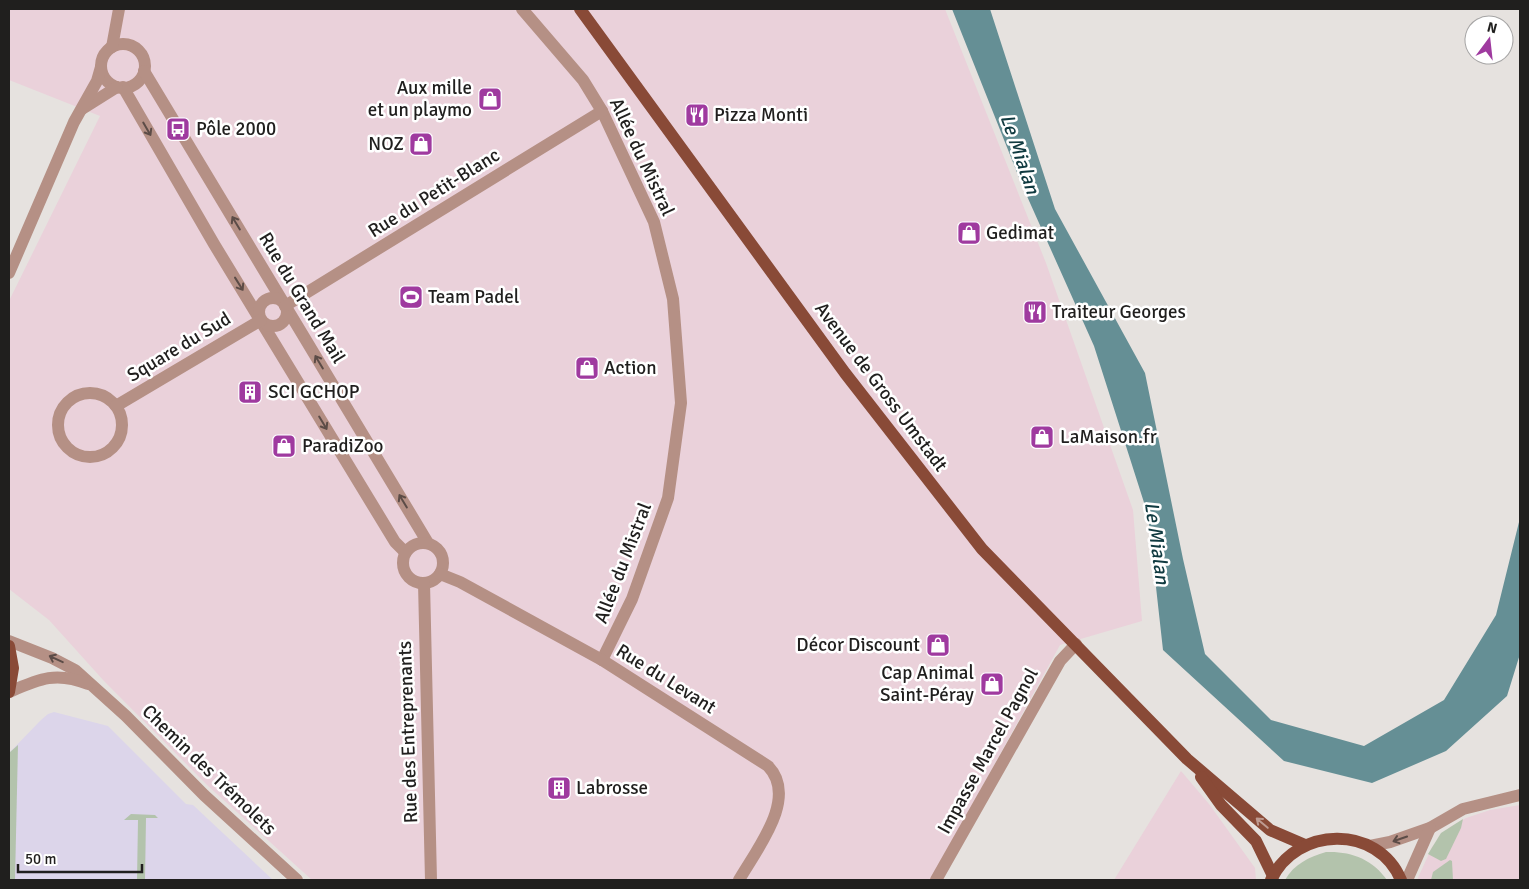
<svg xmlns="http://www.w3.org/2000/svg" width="1529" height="889" font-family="Signika,sans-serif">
  <rect width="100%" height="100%" fill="#e6e2df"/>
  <g fill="#ead1da">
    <path d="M9 9H945L1046 263 1133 510 1142 621 1060 645 931 880H312L207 785 104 681 49 620 9 589V301L100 116 9 80Z"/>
    <path d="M1181 771 1209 804 1255 868 1256 880H1114Z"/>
    <path d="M1520 805V880H1417L1432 847 1450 827 1466 818 1490 810Z"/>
  </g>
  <path fill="#dcd5ea" d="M54 712 108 726 186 804 193 805 273 880H9V753L41 720 48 714Z"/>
  <g fill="#b3c3ac">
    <path d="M18 745 15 880H9V753Z"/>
    <path d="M131 814 155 815 158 818H146L145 880H137L138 820H124Z"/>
    <path d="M1463 819 1461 828 1446 859 1441 861 1428 854 1441 833Z"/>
    <path d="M1326 852C1351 851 1372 859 1387 880H1285C1294 864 1309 857 1326 852Z"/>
    <path d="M1450 860 1452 861 1453 880H1431L1433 872Z"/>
  </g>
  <path fill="#658f95" d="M952 9H990L1055 209 1145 373 1183 559 1205 654 1271 720 1364 746 1444 700 1496 615 1520 518V654L1507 696 1446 751 1372 783 1284 761 1163 650 1148 515 1094 346 1022 185Z"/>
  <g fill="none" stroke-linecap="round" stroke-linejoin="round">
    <g stroke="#b59085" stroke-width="12">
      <path d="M522 9 583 80 602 111 654 222 673 299 681 403 668 498 632 599 602 660"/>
      <circle cx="123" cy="66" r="22"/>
      <path d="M112 47 119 9"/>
      <path d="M144 71 428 543"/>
      <path d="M123 87 214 244 395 542 405 552"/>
      <path d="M82 109 117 87"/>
      <path d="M9 273 74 122 97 81 101 67"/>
      <circle cx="273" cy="312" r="14"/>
      <path d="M285 306 602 111"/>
      <circle cx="90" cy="425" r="32"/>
      <path d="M116 406 261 320"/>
      <circle cx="423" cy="563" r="20"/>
      <path d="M440 574 460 582 602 660 768 766C799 798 756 850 739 880"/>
      <path d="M424 583 431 880"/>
      <path d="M9 641 52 658 75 670 126 716 204 795 297 880"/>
      <path d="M9 692C39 679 56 671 88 684"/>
      <path d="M1370 846 1390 842 1430 828 1463 809 1520 795"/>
      <path d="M936 880 1060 661 1076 644"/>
      <path d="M1407 880 1430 828"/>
    </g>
    <g stroke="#894a37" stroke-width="12">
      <path d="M580 9 845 373 982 549 1187 759 1270 830 1305 845"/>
      <path d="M9 646 13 668 9 692"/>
      <path d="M1201 777 1221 805 1256 841 1273 876"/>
      <path d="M1271 880C1296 826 1378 824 1401 880"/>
    </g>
  </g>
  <defs><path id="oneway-shaft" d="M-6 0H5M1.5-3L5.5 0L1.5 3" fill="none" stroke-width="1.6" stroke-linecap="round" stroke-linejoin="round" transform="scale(1.25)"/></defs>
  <g stroke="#5c4c47">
    <use href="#oneway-shaft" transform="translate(147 129) rotate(60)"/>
    <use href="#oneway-shaft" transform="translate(236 223) rotate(-121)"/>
    <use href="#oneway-shaft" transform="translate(239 284) rotate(58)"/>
    <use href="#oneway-shaft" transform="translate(319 362) rotate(-121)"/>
    <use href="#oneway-shaft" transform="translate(323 423) rotate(59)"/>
    <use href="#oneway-shaft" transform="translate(403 501) rotate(-121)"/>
    <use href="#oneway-shaft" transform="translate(56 659) rotate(-155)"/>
    <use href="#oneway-shaft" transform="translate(1400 839) rotate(161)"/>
  </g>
  <use stroke="#be9b91" href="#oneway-shaft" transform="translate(1262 823) rotate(-140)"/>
  <defs>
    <g id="shop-square" transform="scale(1.25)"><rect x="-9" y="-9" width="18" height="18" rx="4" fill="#9f3a9f" stroke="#fff"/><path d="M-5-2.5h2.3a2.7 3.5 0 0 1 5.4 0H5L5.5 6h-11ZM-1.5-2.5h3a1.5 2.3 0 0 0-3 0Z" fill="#fff"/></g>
    <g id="restaurant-square" transform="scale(1.25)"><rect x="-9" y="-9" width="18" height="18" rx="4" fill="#9f3a9f" stroke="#fff"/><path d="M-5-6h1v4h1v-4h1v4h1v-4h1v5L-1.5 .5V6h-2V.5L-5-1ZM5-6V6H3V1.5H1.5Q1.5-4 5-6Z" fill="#fff"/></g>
    <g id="bus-square" transform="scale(1.25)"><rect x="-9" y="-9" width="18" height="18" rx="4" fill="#9f3a9f" stroke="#fff"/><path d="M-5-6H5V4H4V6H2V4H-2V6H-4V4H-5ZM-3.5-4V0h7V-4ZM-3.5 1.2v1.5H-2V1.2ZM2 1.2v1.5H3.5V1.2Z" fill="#fff"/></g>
    <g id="stadium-square" transform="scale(1.25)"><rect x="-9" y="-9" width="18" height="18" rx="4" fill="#9f3a9f" stroke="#fff"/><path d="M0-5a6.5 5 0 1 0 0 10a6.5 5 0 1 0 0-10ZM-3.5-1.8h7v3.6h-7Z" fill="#fff"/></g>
    <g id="building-square" transform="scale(1.25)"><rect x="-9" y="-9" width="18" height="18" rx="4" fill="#9f3a9f" stroke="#fff"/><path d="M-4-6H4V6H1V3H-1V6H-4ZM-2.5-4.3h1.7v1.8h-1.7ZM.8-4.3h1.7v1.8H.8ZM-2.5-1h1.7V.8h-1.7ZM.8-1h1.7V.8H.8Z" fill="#fff"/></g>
  </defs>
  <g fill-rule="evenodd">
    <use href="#shop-square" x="490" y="99"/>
    <use href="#restaurant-square" x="697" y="115"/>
    <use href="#bus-square" x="178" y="129"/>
    <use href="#shop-square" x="421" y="144"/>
    <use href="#shop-square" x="969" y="233"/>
    <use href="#stadium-square" x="411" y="297"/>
    <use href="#restaurant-square" x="1035" y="312"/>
    <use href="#shop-square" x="587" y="368"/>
    <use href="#building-square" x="250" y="392"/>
    <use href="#shop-square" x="1042" y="437"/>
    <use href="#shop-square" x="284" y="446"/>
    <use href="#shop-square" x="938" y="645"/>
    <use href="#shop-square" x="992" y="684"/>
    <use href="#building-square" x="559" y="788"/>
  </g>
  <g text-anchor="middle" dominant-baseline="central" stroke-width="5" stroke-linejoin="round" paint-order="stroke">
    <g font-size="19" fill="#201f1e" stroke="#fff" text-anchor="start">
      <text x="472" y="88" text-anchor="end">Aux mille<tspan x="472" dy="22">et un playmo</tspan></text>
      <text x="714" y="115">Pizza Monti</text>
      <text x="196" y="129">Pôle 2000</text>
      <text x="404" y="144" text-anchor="end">NOZ</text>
      <text x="986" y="233">Gedimat</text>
      <text x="428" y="297">Team Padel</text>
      <text x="1052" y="312">Traiteur Georges</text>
      <text x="604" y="368">Action</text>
      <text x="268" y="392">SCI GCHOP</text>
      <text x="1060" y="437">LaMaison.fr</text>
      <text x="302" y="446">ParadiZoo</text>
      <text x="920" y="645" text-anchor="end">Décor Discount</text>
      <text x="974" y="673" text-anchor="end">Cap Animal<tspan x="974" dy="22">Saint-Péray</tspan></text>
      <text x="576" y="788">Labrosse</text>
    </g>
    <g font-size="19" fill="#201f1e" stroke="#fff">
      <text transform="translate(642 157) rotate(65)">Allée du Mistral</text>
      <text transform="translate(434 193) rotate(-32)">Rue du Petit-Blanc</text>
      <text transform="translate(302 298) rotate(59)">Rue du Grand Mail</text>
      <text transform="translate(179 347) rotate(-31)">Square du Sud</text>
      <text transform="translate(881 387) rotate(53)">Avenue de Gross Umstadt</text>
      <text transform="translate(623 563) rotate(-69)">Allée du Mistral</text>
      <text transform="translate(666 679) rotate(32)">Rue du Levant</text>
      <text transform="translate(408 732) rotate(-92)">Rue des Entreprenants</text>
      <text transform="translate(988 751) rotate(-61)">Impasse Marcel Pagnol</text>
      <text transform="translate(209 770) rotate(44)">Chemin des Trémolets</text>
    </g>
    <g font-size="20" font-style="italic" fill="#103a40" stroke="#fff">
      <text transform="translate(1020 154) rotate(71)">Le Mialan</text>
      <text transform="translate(1157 543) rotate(82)">Le Mialan</text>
    </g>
  </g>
  <rect width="1529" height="889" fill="none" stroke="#201f1e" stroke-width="20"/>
  <g transform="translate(1489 40) rotate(15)"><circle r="24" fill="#ffffff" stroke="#a6a5a5"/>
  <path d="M0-4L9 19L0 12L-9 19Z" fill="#9f3a9f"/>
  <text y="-8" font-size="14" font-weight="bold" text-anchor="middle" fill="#201f1e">N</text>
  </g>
  <path d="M18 864v8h124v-8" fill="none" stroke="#201f1e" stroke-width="2.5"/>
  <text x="25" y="864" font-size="15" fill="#201f1e" stroke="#ffffff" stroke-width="4" paint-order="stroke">50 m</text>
</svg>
